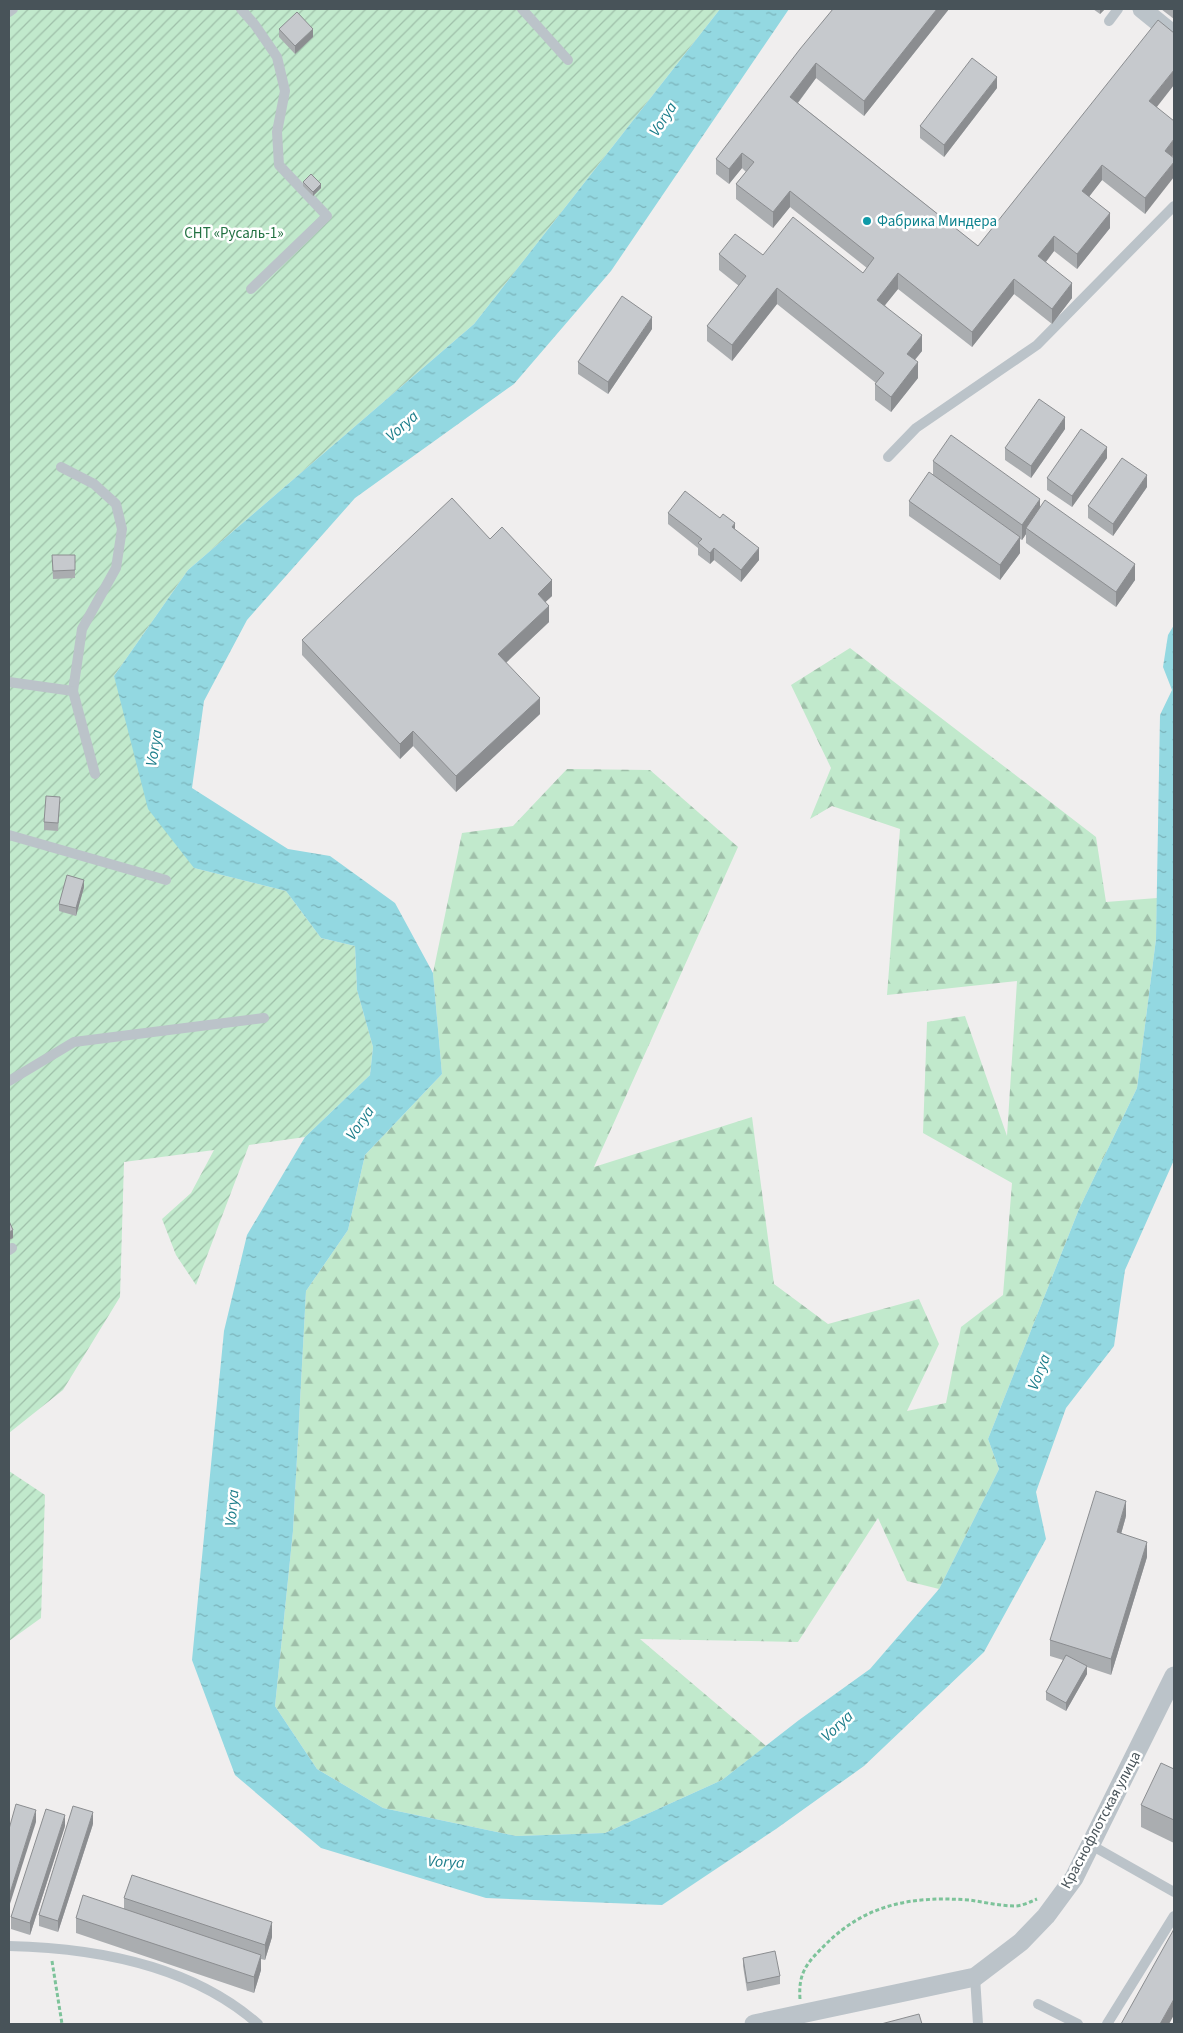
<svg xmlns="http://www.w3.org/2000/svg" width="1183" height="2033" font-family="'Source Sans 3',sans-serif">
  <defs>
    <pattern id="forest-firs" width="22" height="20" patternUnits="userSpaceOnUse" patternTransform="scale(1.25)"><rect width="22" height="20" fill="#c1e9cc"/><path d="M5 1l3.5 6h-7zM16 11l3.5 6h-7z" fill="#9fbfa9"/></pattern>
    <pattern id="garden-furrows" width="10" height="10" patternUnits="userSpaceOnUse" patternTransform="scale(1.25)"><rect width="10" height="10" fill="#c1e9cc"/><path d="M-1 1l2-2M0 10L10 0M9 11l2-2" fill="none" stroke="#9fbfa9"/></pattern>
    <pattern id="water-ripples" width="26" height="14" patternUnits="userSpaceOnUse" patternTransform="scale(1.25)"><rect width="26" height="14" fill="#93d8e1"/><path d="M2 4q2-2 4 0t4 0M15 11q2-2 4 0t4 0" fill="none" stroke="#7ab2b9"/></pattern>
  </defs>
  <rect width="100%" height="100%" fill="#f0eeee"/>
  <path fill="url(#forest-firs)" d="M850 648 1096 837 1106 902 1157 898 1156 939 1137 1088 1079 1209 988 1439 999 1469 939 1589 907 1581 878 1518 798 1642 640 1639 766 1746 722 1780 605 1833 516 1836 383 1808 317 1769 275 1706 293 1531 306 1291 348 1230 365 1155 442 1074 433 973 462 833 513 826 567 769 650 770 738 847 594 1167 752 1117 774 1284 828 1324 919 1299 939 1344 907 1411 946 1403 961 1327 1003 1295 1012 1183 923 1133 927 1022 965 1016 1007 1136 1017 981 887 995 900 829 832 806 810 819 831 768 791 685Z"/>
  <g fill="url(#garden-furrows)">
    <path d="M9 9H720L474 324 188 570 114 676 194 868 286 891 321 938 355 946 357 990 373 1047 370 1075 305 1137 249 1145 196 1285 176 1255 162 1219 191 1193 214 1150 124 1162 120 1297 63 1390 9 1433Z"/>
    <path d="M9 1471 45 1495 41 1618 9 1641Z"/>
  </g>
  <path fill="url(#water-ripples)" d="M720 9H789L611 271 514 384 355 498 247 620 204 701 192 788 288 849 330 856 395 903 433 973 442 1074 365 1155 348 1230 306 1291 293 1531 275 1706 317 1769 383 1808 516 1836 605 1833 722 1780 799 1720 870 1669 939 1589 999 1469 988 1439 1079 1209 1137 1088 1156 939 1160 715 1172 690 1163 667 1168 635 1174 625V1160L1125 1270 1114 1346 1066 1408 1036 1492 1046 1539 984 1652 864 1766 776 1829 662 1905 486 1898 321 1848 235 1775 192 1660 224 1331 247 1235 305 1137 370 1075 373 1047 357 990 355 946 321 938 286 891 194 868 148 809 114 676 188 570 474 324Z"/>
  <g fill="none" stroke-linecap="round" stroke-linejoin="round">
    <g stroke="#7dc39a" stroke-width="3" stroke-dasharray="4 2.5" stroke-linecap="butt">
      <path d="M52 1961 62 2024"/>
      <path d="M800 1999C798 1971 808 1962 827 1943 868 1903 914 1896 969 1900 984 1902 1000 1906 1015 1906 1022 1906 1030 1902 1037 1899"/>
    </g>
    <g stroke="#bbc3c9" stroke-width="10">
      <path d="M241 9 255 25 277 57 285 91 277 132 279 165 327 216 251 289"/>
      <path d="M522 9 568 60"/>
      <path d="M9 12 13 9"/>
      <path d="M1109 21 1118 9"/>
      <path d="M888 457 916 428 1037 345 1174 206"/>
      <path d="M9 682 73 691 82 629 116 568 122 529 116 504 94 484 61 467"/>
      <path d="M73 691 95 774"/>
      <path d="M9 835 166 880"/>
      <path d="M9 1081 74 1042 264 1018"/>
      <path d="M9 1250 12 1248"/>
      <path d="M1091 1845 1174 1892"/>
      <path d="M9 1946C96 1948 191 1965 258 2024"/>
      <path d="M975 1977 978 2024"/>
      <path d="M1038 2004 1078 2024"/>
      <path d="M1107 2024 1174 1916"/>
    </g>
    <g stroke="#bbc3c9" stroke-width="19">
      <path d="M1142 9 1174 35"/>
      <path d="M754 2024 975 1977 1021 1942 1046 1916 1074 1878 1174 1676"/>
    </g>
  </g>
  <g fill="#aaadb0">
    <path d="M833 9H949L864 116 816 78 798 103 978 246 1157 107 1172 157 1145 214 1102 180 1089 196 1110 228 1077 269 1054 251 1046 262 1072 298 1052 324 1014 294 972 347 898 289 885 305 922 351 915 360 918 378 891 412 875 400V384L876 383 777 304 732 361 707 341V326L739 286 719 270V254L763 255 863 273 867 268 790 207 773 228 736 199V184L746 172 742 168 729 184 716 174V159Z"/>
    <path d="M1093 9H1105L1100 14Z"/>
    <path d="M1161 9H1174V19Z"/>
    <path d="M279 29 313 37 295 54 279 37Z"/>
    <path d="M997 88 944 157 920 138V126Z"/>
    <path d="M303 182 321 188 313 196 303 186Z"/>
    <path d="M652 329 608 394 578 374V362Z"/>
    <path d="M1065 429 1031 478 1005 460V448Z"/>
    <path d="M1107 458 1072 507 1047 490V478Z"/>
    <path d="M933 461 1040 507 1135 580 1116 607 1026 543V534L1022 540 1020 539V553L1000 580 909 516V501L933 475Z"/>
    <path d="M1147 487 1113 536 1088 518V506Z"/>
    <path d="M668 513 720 518 735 530 759 560 741 582 714 560 710 564 698 555V548L668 524Z"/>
    <path d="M490 539 552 596 545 602 549 622 506 663 540 714 456 792 413 746 400 759 302 655V640Z"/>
    <path d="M52 555H75V578L53 579Z"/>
    <path d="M60 805 58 831 44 830V822Z"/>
    <path d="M84 887 76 916 59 911V904Z"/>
    <path d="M1126 1516 1121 1534 1147 1557 1111 1675 1087 1667V1674L1066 1711 1046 1700V1692L1063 1660 1050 1656V1640Z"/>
    <path d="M1174 1769V1843L1141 1827V1805Z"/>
    <path d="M93 1824 58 1932 39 1926V1915Z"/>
    <path d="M65 1826 30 1935 11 1929V1917Z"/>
    <path d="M124 1898 272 1937 265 1960 261 1959V1970L254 1993 76 1933V1918L124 1909Z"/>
    <path d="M743 1958 780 1976V1984L747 1991 743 1966Z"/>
  </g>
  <g fill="#8b8d90">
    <path d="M937 9H949L864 116V101Z"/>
    <path d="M1100 9H1105L1100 14Z"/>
    <path d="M313 29V37L295 54V46Z"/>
    <path d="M816 63V78L790 113V97Z"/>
    <path d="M1174 70V85L1149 117V101Z"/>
    <path d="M997 77V88L944 157V145Z"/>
    <path d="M1174 139V154L1165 166V151Z"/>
    <path d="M742 153V168L729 184V169Z"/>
    <path d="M1174 162V177L1145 214V198Z"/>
    <path d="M1102 165V180L1082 206V191Z"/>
    <path d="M321 184V188L313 196V192Z"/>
    <path d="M790 191V207L773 228V212Z"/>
    <path d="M1110 213V228L1077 269V254Z"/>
    <path d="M1054 236V251L1038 272V256Z"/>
    <path d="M898 273V289L877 315V300Z"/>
    <path d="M1014 279V294L972 347V332Z"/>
    <path d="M1072 283V298L1052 324V309Z"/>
    <path d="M777 288V304L732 361V345Z"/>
    <path d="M652 317V329L608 394V382Z"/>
    <path d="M922 335V351L907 369V354Z"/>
    <path d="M918 362V378L891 412V397Z"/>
    <path d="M1065 417V429L1031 478V466Z"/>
    <path d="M1107 447V458L1072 507V496Z"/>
    <path d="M1147 475V487L1113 536V524Z"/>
    <path d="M1040 499V514L1026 528V534L1022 540V525Z"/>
    <path d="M735 523V535L732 527Z"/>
    <path d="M1020 537V553L1000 580V565Z"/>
    <path d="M714 548V560L710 564V553Z"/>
    <path d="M759 548V560L741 582V570Z"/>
    <path d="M1135 564V580L1116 607V592Z"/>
    <path d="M552 580V596L538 609V594Z"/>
    <path d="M549 606V622L498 670V654Z"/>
    <path d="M540 698V714L456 792V776Z"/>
    <path d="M413 731V746L400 759V744Z"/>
    <path d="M84 880V887L76 916V908Z"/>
    <path d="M13 1230V1238L9 1240V1232Z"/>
    <path d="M1126 1501V1516L1117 1548V1532Z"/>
    <path d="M1147 1542V1557L1111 1675V1659Z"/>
    <path d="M1087 1666V1674L1066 1711V1703Z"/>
    <path d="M36 1810V1822L9 1907V1896Z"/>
    <path d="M93 1812V1824L58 1932V1921Z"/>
    <path d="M65 1815V1826L30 1935V1923Z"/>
    <path d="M272 1922V1937L265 1960V1945Z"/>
    <path d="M261 1955V1970L254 1993V1977Z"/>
    <path d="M1174 1999V2015L1169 2024H1160Z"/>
  </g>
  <g fill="#c6c9cd" stroke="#8b8d90">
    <path d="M833 9H937L864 101 816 63 790 97 978 246 1158 20 1174 33V70L1149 101 1174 121V139L1165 151 1174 158V162L1145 198 1102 165 1082 191 1110 213 1077 254 1054 236 1038 256 1072 283 1052 309 1014 279 972 332 898 273 877 300 922 335 907 354 918 362 891 397 875 384 884 373 777 288 732 345 707 326 746 276 719 254 735 234 763 255 793 217 863 273 874 258 790 191 773 212 736 184 754 162 742 153 729 169 716 159 800 49Z"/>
    <path d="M297 12 313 29 295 46 279 29Z"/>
    <path d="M972 58 997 77 944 145 920 126Z"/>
    <path d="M311 174 321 184 313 192 303 182Z"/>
    <path d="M622 296 652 317 608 382 578 362Z"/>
    <path d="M1039 399 1065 417 1031 466 1005 448Z"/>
    <path d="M1081 429 1107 447 1072 496 1047 478Z"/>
    <path d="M951 435 1040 499 1022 525 933 461Z"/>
    <path d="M1122 458 1147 475 1113 524 1088 506Z"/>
    <path d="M929 472 1020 537 1000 565 909 501Z"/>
    <path d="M685 491 720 518 723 514 735 523 732 527 759 548 741 570 714 548 710 553 698 543 702 539 668 513Z"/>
    <path d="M452 498 490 539 502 527 552 580 538 594 549 606 498 654 540 698 456 776 413 731 400 744 302 640Z"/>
    <path d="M1045 500 1135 564 1116 592 1026 528Z"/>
    <path d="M52 555H75V570L53 571Z"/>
    <path d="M46 796 60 797 58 823 44 822Z"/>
    <path d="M67 875 84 880 76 908 59 904Z"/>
    <path d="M9 1221 13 1230 9 1232Z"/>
    <path d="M1096 1491 1126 1501 1117 1532 1147 1542 1111 1659 1050 1640Z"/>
    <path d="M1066 1655 1087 1666 1066 1703 1046 1692Z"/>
    <path d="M1161 1763 1174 1769V1820L1141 1805Z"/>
    <path d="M16 1804 36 1810 9 1896V1829Z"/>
    <path d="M73 1806 93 1812 58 1921 39 1915Z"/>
    <path d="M46 1809 65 1815 30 1923 11 1917Z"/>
    <path d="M132 1875 272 1922 265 1945 124 1898Z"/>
    <path d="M83 1895 261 1955 254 1977 76 1918Z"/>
    <path d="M1174 1929V1999L1160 2024H1121Z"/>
    <path d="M775 1951 780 1976 747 1983 743 1958Z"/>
    <path d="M919 2014 922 2024H881Z"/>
  </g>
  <circle fill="#0f9aa8" stroke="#fff" stroke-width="2" cx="867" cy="221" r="5"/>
  <g text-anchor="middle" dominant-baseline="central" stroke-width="5" stroke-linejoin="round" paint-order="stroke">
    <g font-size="15" fill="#0d838f" stroke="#fff" text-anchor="start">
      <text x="877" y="221">Фабрика Миндера</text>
    </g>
    <g font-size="15" fill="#227142" stroke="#fff">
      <text x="234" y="233">СНТ «Русаль-1»</text>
    </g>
    <g font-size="15" fill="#485359" stroke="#fff">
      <text transform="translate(1101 1820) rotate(-62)">Краснофлотская улица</text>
    </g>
    <g font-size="16" font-style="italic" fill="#1c7d8a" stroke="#fff">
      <text transform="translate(663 119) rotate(-57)">Vorya</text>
      <text transform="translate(402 426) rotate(-41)">Vorya</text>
      <text transform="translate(154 748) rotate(-81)">Vorya</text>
      <text transform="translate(360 1123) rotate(-55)">Vorya</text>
      <text transform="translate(1039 1372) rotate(-69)">Vorya</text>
      <text transform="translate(232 1508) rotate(-85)">Vorya</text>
      <text transform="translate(837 1726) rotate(-43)">Vorya</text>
      <text transform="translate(446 1862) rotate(3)">Vorya</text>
    </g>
  </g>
  <rect width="1183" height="2033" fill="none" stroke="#485359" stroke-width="20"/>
</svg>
